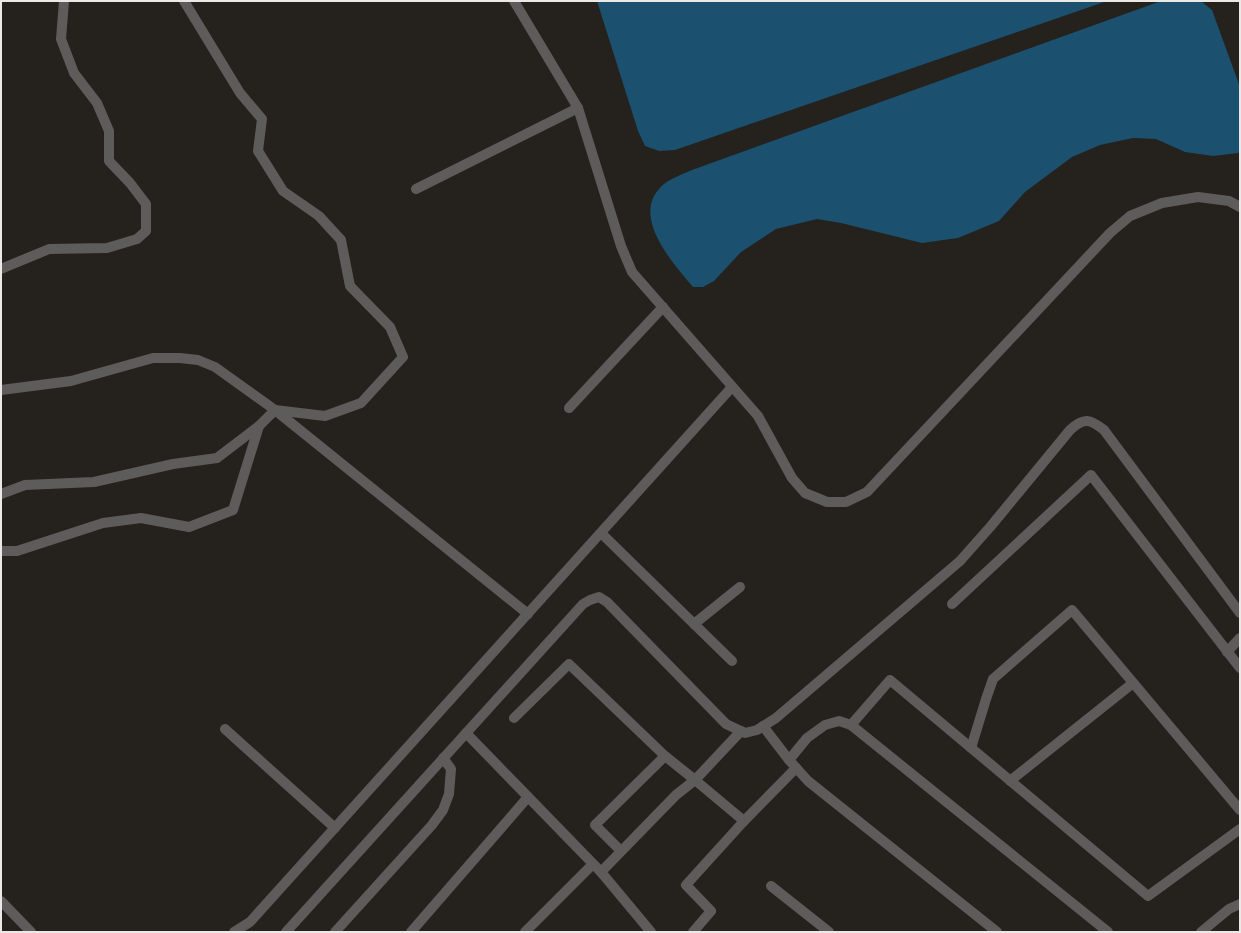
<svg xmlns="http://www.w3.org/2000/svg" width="1241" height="933" font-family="'Roboto Condensed',sans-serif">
  <rect width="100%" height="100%" fill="#25211d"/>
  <g fill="#1b506f">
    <path d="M597 1H1107L675 150 659 151 645 146 638 131Z"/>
    <path d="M1161 1H1201L1212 10 1240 87V151L1238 153 1213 156 1185 152 1156 139 1133 138 1100 145 1072 157 1025 192 999 221 958 238 922 243 841 223 817 219 776 229 741 252 714 281 703 287H693C672 262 628 214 664 184 672 178 683 174 692 170Z"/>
  </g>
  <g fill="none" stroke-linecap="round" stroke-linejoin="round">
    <g stroke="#5e5b5b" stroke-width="10">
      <path d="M514 1 578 108 621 246 632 272 758 416 792 478 805 493 827 502H846L867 492 1110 233 1130 216 1162 203 1198 197 1229 201 1240 207"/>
      <path d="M416 189 578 108"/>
      <path d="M1 269 49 249 107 248 137 239 146 231V204L130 183 109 161V131L97 103 74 73 61 39 64 1"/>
      <path d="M1 390 71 381 153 358H180L198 360 215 367 275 410 528 614"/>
      <path d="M569 408 663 307"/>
      <path d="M1 494 25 485 94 482 173 464 217 458 259 426 275 410 325 416 361 403 403 357 390 327 350 286 341 240 319 216 283 191 258 151 262 119 240 93 184 1"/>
      <path d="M601 533 732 661"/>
      <path d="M1 551H17L103 523 141 518 189 527 233 510 259 426"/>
      <path d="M952 604 1091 475 1240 668"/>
      <path d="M694 624 740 587"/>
      <path d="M1227 652 1240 638"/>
      <path d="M514 718 569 664 665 756 695 780 741 731"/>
      <path d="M851 725 890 680 1148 896 1240 829"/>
      <path d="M763 726 789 760 808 781 997 932"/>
      <path d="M225 729 335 828"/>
      <path d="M466 733 601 872 651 932"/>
      <path d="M971 748 986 699 993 679 1072 610 1240 810"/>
      <path d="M789 760 807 738 825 725 839 721 851 725 1108 932"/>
      <path d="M1010 781 1133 683"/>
      <path d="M617 847 595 825 665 756"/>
      <path d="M601 872 676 795 695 780 744 821"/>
      <path d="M771 886 829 932"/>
      <path d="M1 901 31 932"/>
      <path d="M234 932 250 922 732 387"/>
      <path d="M286 932 583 604 590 600 599 597 607 602 726 724 745 733 757 730 776 718 960 561 991 526 1070 430C1084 417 1090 419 1104 430L1240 613"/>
      <path d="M335 932 432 825 443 810 449 794 451 769 443 758"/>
      <path d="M411 932 528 797"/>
      <path d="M525 932 593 864"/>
      <path d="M693 932 711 911 686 885 744 821 796 768"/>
      <path d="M1201 932 1229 909 1240 904"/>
    </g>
  </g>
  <rect width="1241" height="933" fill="none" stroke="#ebe8e5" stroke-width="4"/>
</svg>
